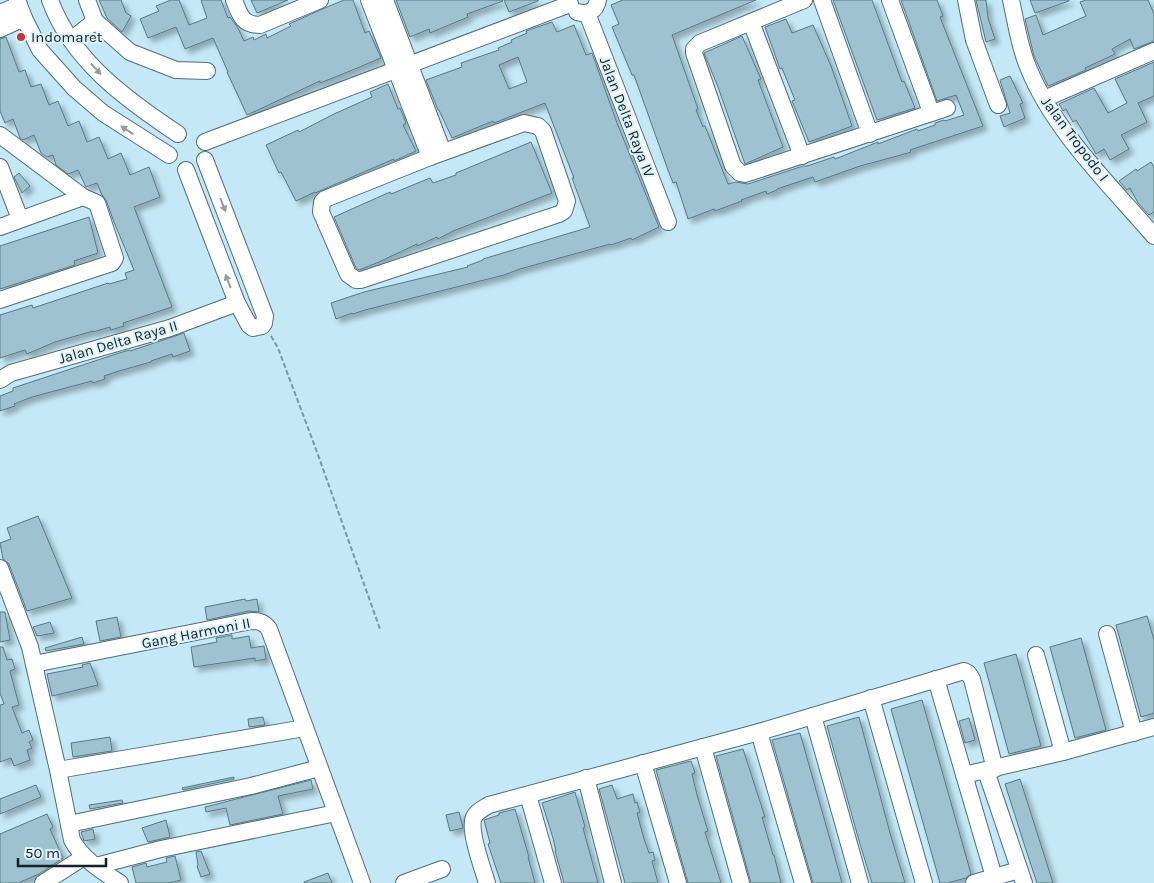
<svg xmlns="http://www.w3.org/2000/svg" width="1154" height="883" font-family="Karla,sans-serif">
  <defs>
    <filter id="shadow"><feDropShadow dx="4.5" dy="4.5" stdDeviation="2.5" flood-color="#0004"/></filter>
  </defs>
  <rect width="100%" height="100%" fill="#c4e8f6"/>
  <g fill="#9fc2d0" stroke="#577885" fill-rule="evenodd" filter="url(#shadow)">
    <path d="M99 0H121L126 13 131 16 122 32 107 18Z"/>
    <path d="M171 0H179L189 25 207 18 201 0H221L228 18 230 17 238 28 244 41 253 37 254 40 266 34 267 38 291 26 289 24 327 7 344 0H353L365 33 369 31 381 58 338 76 320 83V81L247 115 227 72H228L213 38 185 49 176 27 148 38 140 19 159 11 156 6Z"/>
    <path d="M251 0H288L257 13Z"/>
    <path d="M396 0H502L503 1 467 14 468 17 430 33 429 29 410 37Z"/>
    <path d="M504 0H538V1L509 12Z"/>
    <path d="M623 0H756L672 35 698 109 696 110 703 127 705 126 728 184 736 182 748 184 803 166H807L834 157 835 159 878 142V144L917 129 918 131 935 125V123L944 120 945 121 964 115 956 95 937 101 901 0H937L943 16 940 17 983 126 910 150 911 152 901 155 860 166 815 182 813 177 777 189V190L767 194 766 191 741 200 742 201 715 211 714 209 688 219 676 182 673 183 668 170 634 75H632L612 27 619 24 611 5Z"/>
    <path d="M833 0H872L902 82 904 81 915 108 877 120Z"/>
    <path d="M976 0H986L988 18 995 39 986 42Z"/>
    <path d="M1030 0H1069V1L1035 13Z"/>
    <path d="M1086 0H1148L1154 14V41L1134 49 1130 39 1112 49 1115 54 1085 68 1086 70 1048 86 1034 56 1025 19 1036 15 1043 35 1086 16 1080 2Z"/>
    <path d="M786 19 792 33 813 25 831 66 852 126 809 142 792 101 795 100 782 68 780 69 765 27Z"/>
    <path d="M552 22 557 32 574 25 586 55 592 53 617 123 659 227 632 240 631 238 611 245 610 244 520 269 504 275 365 310 353 314 352 313 336 319 331 303 364 292 468 267 467 266 483 260V259L590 227 572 178H574L545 103 494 123 493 121 452 138 439 110H438L426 80 462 67 461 63 499 50 498 48 512 42 511 40 527 33 526 31ZM518 57 527 82 509 89 499 65Z"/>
    <path d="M742 36 761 79 758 80 783 147 745 164 718 87 704 53Z"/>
    <path d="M6 37 19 72 25 70 31 87 41 84 49 105 58 101 68 126 79 121 87 142 99 137 108 159 121 153 130 175 149 167 160 197 134 207 172 307 123 323 124 326 111 330 110 327 93 332V331L55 342 27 354 25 350 0 358V315L32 305 33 308 108 283 109 284 127 279 125 273 134 270 114 222 106 200 102 195 97 183 86 187 78 170 68 174 56 165 53 155 47 157 41 153 34 135 23 140 20 138 13 119 5 123 0 111V39Z"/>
    <path d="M1154 62V96L1138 103 1147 122 1121 135 1129 149 1110 160 1104 149 1096 154 1076 120 1073 122 1066 109 1063 111 1059 104 1094 88 1108 113 1127 103 1115 79Z"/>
    <path d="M1010 76 1023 103 1020 104 1025 118 1004 127 1000 116 1010 113 1000 80Z"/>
    <path d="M388 84 398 109 400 108 406 123 403 125 416 151 394 161V159L315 193V192L296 201 281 172 279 173 266 145 298 130 299 132 334 114 372 97 370 92Z"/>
    <path d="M531 142 552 193 453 231 438 239 437 237 417 246V244L379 262 359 270 356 268 334 217 390 192 391 194 430 178 433 183 456 175V173Z"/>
    <path d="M1151 162 1154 167V212L1149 215 1138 203 1130 188 1127 190 1119 181 1136 169 1137 171Z"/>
    <path d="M19 173 30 186 22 193 14 177Z"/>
    <path d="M89 217 98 253 74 261 75 265 0 289V246Z"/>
    <path d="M184 333 190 351 173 357 172 354 151 361V362L119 371 104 376 105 379 93 383 92 381 32 397 14 404 15 406 0 411V396L13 391V388L119 353 130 350V351Z"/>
    <path d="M38 516 72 598 27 611 9 564 3 559 0 543 11 539 7 528Z"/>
    <path d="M245 599 246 601 257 599 259 612 249 611 207 620 205 607Z"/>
    <path d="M0 612H5L10 640 0 642Z"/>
    <path d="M1147 616 1154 640V713L1141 717 1116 625Z"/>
    <path d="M117 617 121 637 100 641 96 621Z"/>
    <path d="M50 622 54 633 37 636 33 627Z"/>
    <path d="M232 635V639L249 636 251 648 264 646 266 659 255 661V658L194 667 191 647 217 642 216 638Z"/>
    <path d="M82 637 84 644 46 651 45 648Z"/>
    <path d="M1081 638 1106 730 1075 738 1050 647Z"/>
    <path d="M0 647H3L7 660 12 659 15 669 10 671 19 705 12 707 22 733 29 730 33 740 29 742 32 748 27 750 30 760 14 766 11 758 0 762V705L4 704 0 693Z"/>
    <path d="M1016 654 1041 746 1009 754 984 663Z"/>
    <path d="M90 663 98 685 52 696 47 674 83 667 82 665Z"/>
    <path d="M922 700 971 874 966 878 947 883H940L891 709Z"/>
    <path d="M263 717 265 725 249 727 248 719Z"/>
    <path d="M859 717 890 833 905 883H872L860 844 827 726Z"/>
    <path d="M969 718 975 740 965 743 959 721Z"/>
    <path d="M800 733 831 843 842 883H813L772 740Z"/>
    <path d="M110 737 112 751 73 757 71 743Z"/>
    <path d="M743 749 765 817H762L773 855H774L781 883H751L716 756Z"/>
    <path d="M691 761 695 773 692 774 697 795 708 831 705 832 721 883H688L656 770Z"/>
    <path d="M234 777V779L183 790 182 788Z"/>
    <path d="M1020 779 1034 823 1053 883H1037L1027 853 1005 784Z"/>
    <path d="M311 780 313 789 278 796 283 814 230 825 226 808 206 812 205 807Z"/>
    <path d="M36 785 41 797 0 814V799Z"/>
    <path d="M612 785 617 799 633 794 635 803 637 802 640 812 637 813 644 839 649 853 653 852 655 860 652 861 658 883H625L599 789Z"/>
    <path d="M575 792 585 827 583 828 598 883H564L555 851H556L553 838 542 803Z"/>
    <path d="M122 800 123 803 90 809 89 805Z"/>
    <path d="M515 809 529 857H528L535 883H501L488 844 490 843 484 820 499 815V813Z"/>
    <path d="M459 812 463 828 450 831 446 815Z"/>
    <path d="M47 814 53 827 50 829 63 858 39 874 18 883H0V834Z"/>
    <path d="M166 820 170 837 148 842 142 828Z"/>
    <path d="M93 829 95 839 84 841 81 832Z"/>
    <path d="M201 851 210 874 201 877 197 866 198 865 196 852Z"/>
    <path d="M175 856 181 880 169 883H136L132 867 146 863 147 867 167 862 166 858Z"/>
    <path d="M328 873 332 883H304V882Z"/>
  </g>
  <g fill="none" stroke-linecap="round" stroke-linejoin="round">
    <g stroke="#4f6f7c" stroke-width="18">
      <g id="minor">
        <path d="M17 0 24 18 40 50 74 88 103 113 169 155"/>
        <path d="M50 0C72 61 127 100 178 134"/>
        <path d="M87 0 95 21"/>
        <path d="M234 0C240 15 242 25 260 25L320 0"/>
        <path d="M369 0 430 157"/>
        <path d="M385 0 443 152"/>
        <path d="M804 0 700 43 694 49V53L733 166 740 173 745 174 947 108"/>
        <path d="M822 0 870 134"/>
        <path d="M890 0 931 112"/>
        <path d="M966 0 974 40 998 105"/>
        <path d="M1011 0C1016 22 1019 46 1028 67 1053 130 1110 185 1154 236"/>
        <path d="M577 12C588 15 596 11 598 0"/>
        <path d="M0 13 19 5"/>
        <path d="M587 13 668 222"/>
        <path d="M751 22 802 156"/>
        <path d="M0 29 24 18"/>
        <path d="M71 40 95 21 130 52 176 70 207 71"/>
        <path d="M1044 99 1154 51"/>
        <path d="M524 123 538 126 543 131 567 201 564 211 559 214 361 280H356L348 274 321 212 322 202 325 199 430 157Z"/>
        <path d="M0 135 83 197 97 203 115 258 112 263 0 300"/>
        <path d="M205 142 570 4"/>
        <path d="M0 167 20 219"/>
        <path d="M186 170 237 303 249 325 253 328 262 326 264 323 265 316 205 160"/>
        <path d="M0 227 83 197"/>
        <path d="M0 380 11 373 170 328 237 303"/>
        <path d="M0 568 30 647 58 770 72 840C82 859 102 871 120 883"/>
        <path d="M1107 634 1134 733"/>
        <path d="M1036 655 1063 752"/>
        <path d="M34 664 251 621C259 621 264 622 269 629L362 883"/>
        <path d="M936 679 994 877"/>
        <path d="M871 698 924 883"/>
        <path d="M813 716 860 883"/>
        <path d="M759 732 803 883"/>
        <path d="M703 747 741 883"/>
        <path d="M643 763 678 883"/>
        <path d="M58 770 305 728"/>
        <path d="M986 771 1024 883"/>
        <path d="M964 775 1063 752 1154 727"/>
        <path d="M586 778 613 883"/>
        <path d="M528 795 553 883"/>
        <path d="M69 824 251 786 319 768"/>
        <path d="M96 866 161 849 336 813"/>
        <path d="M43 883 84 857"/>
        <path d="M404 883 442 869"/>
        <path d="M487 883C483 869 468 830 474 817 477 811 484 808 489 805L759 732 964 671 968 673 972 679 995 769"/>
        <path d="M974 883 1019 870"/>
      </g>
    </g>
    <path stroke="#7c97a2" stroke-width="2" stroke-dasharray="5 2.5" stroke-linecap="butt" d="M271 336 278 348 317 452 380 629"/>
    <use href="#minor" stroke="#fff" stroke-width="16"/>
  </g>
  <defs><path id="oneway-solid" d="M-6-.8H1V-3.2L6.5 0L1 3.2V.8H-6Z" transform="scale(1.25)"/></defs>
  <g fill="#969c9e">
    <use href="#oneway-solid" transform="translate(96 69) rotate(47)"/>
    <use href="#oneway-solid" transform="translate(127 130) rotate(-147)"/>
    <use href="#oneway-solid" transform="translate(223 205) rotate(69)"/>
    <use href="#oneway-solid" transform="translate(228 281) rotate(-111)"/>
  </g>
  <circle fill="#c6363c" stroke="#ddf2fb" stroke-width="2" cx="21" cy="37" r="5"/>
  <g text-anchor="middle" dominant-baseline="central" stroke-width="4" stroke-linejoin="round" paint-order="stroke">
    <g font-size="15" fill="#152328" stroke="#ddf2fb" text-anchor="start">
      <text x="31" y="37">Indomaret</text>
    </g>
    <g font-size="15" fill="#152328" stroke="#ddf2fb">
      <text transform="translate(627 117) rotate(69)">Jalan Delta Raya IV</text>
      <text transform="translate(1075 139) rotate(53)">Jalan Tropodo I</text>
      <text transform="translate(118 342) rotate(-16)">Jalan Delta Raya II</text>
      <text transform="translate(196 633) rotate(-11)">Gang Harmoni II</text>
    </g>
  </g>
  <path d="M18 858v8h88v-8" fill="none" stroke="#152328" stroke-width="2.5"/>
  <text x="25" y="858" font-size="15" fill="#152328" stroke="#ddf2fb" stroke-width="4" paint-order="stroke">50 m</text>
</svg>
